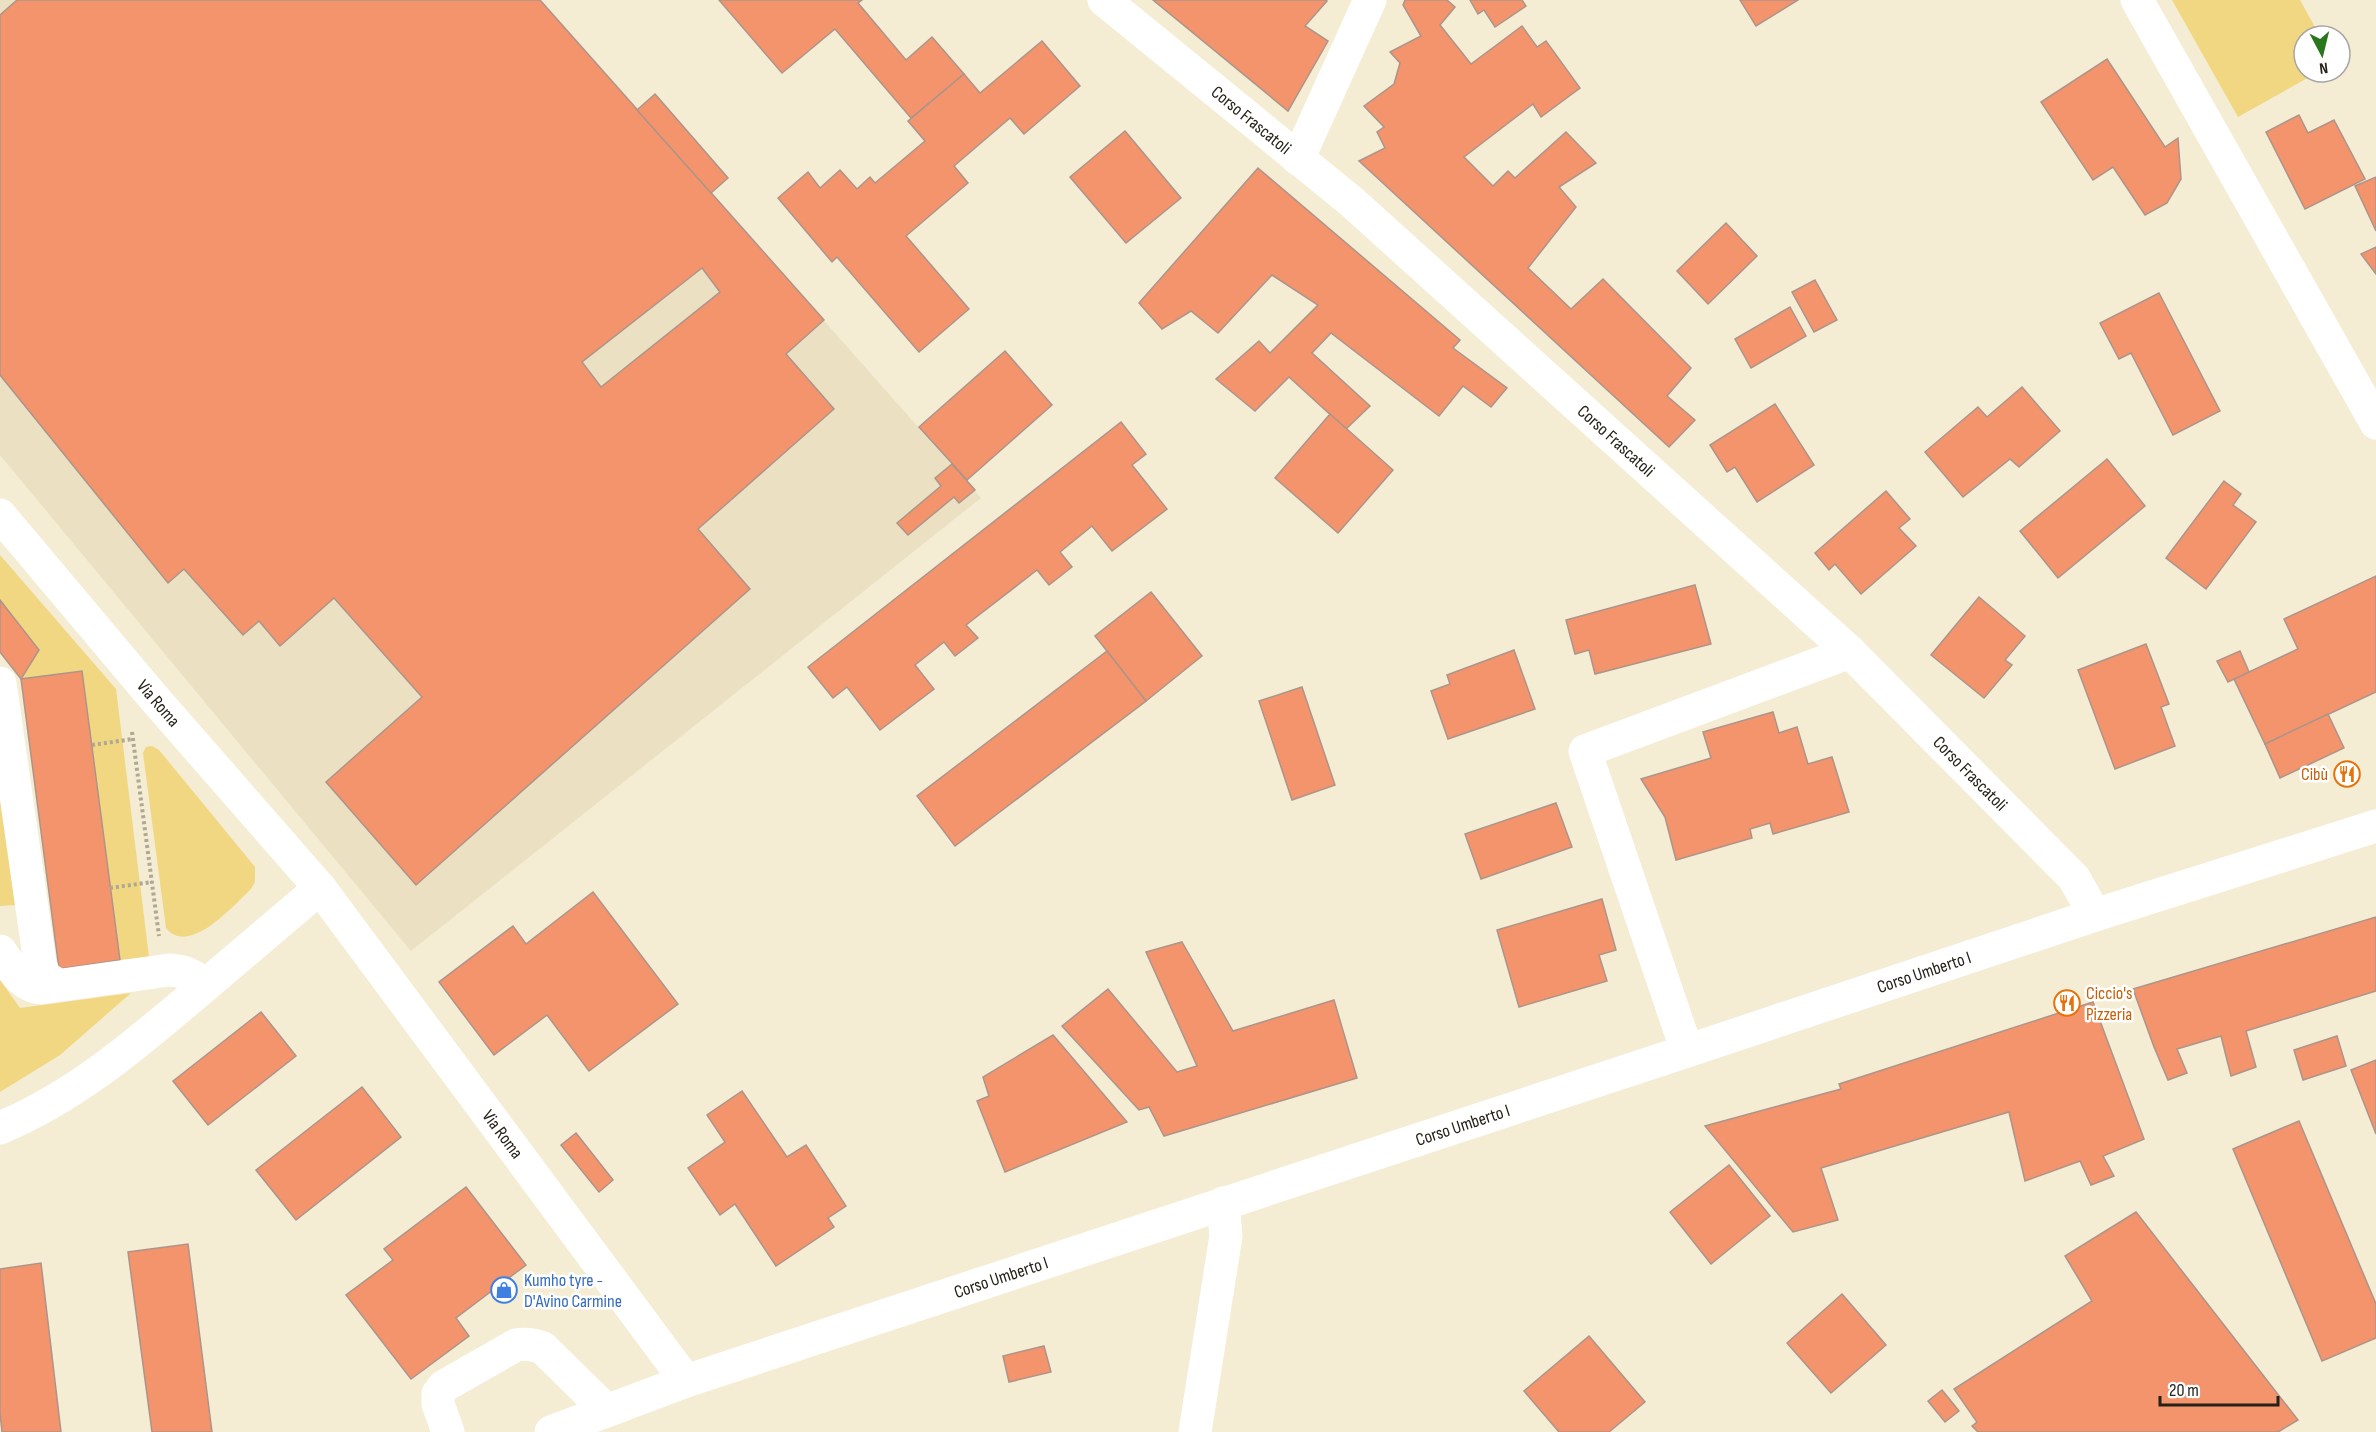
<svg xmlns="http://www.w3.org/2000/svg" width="2376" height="1432" font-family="'Sofia Sans Condensed',sans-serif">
  <rect width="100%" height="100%" fill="#f4ecd3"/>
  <path fill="#ebe1c2" d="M0 0H540L981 498 411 951 0 455Z"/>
  <g fill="#f1d782">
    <path d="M2172 0H2300L2320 36H2304V72H2318L2238 117Z"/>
    <path d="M0 555 116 689 149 957 120 960 82 671 21 679 39 650 0 600Z"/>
    <path d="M152 746 159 750 255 867V882L251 889C234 905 189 957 166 928L143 753 146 747Z"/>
    <path d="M0 787 15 905 0 906Z"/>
    <path d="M0 980 20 1008 131 993 60 1055 0 1092Z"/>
  </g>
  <g fill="#f3946d" stroke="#ad948a" stroke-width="1.5" fill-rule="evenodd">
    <path d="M17 0H540L824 320 786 354 834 409 698 529 750 589 416 885 326 782 422 697 334 598 280 646 259 621 243 635 184 569 168 583 0 375V15ZM702 268 720 292 601 387 582 362Z"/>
    <path d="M719 0H862L858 3 906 60 932 37 964 74 911 118 835 29 782 73Z"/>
    <path d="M1153 0H1326L1327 1 1305 26 1328 41 1288 111Z"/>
    <path d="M1405 0H1447L1455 7 1440 25 1471 64 1522 26 1537 47 1546 41 1580 88 1541 117 1533 104 1464 157 1493 186 1508 171 1515 178 1566 132 1596 163 1559 187 1576 207 1528 268 1571 309 1603 279 1691 368 1667 396 1695 420 1669 447 1359 161 1385 148 1377 132 1384 127 1364 106 1394 84 1400 63 1390 52 1421 36 1403 5Z"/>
    <path d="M1470 0H1522L1526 6 1495 27 1484 10 1478 14Z"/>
    <path d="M1740 0H1798L1756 26Z"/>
    <path d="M1042 41 1080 86 1024 134 1010 118 954 166 968 183 906 236 969 309 919 352 837 257 832 262 778 198 808 172 820 188 840 170 857 189 870 177 875 183 925 141 908 121 964 74 980 93Z"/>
    <path d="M2107 59 2165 147 2178 138 2181 179 2167 203 2145 215 2113 167 2093 180 2041 102Z"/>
    <path d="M655 94 728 178 711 193 637 110Z"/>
    <path d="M2299 115 2308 133 2334 120 2365 179 2305 209 2266 132Z"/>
    <path d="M1125 131 1181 198 1126 243 1070 177Z"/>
    <path d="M1258 168 1460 340 1453 348 1507 388 1491 407 1463 386 1439 416 1331 333 1312 353 1370 406 1346 429 1289 377 1255 411 1216 379 1259 341 1270 353 1318 305 1272 275 1218 333 1191 311 1162 329 1139 303Z"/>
    <path d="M2376 177V231L2355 186Z"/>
    <path d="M1726 223 1757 256 1708 304 1677 271Z"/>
    <path d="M2376 247V274L2361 254Z"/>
    <path d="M1815 280 1837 320 1814 332 1792 292Z"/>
    <path d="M2159 293 2220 411 2173 435 2131 353 2119 359 2100 323Z"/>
    <path d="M1790 307 1806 336 1751 368 1735 339Z"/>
    <path d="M1005 351 1052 405 967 480 919 427Z"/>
    <path d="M2022 387 2060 431 2019 467 2010 459 1963 497 1925 452 1978 407 1987 417Z"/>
    <path d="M1775 404 1814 465 1757 502 1735 467 1727 472 1710 445Z"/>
    <path d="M1330 414 1393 470 1338 533 1275 478Z"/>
    <path d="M1121 422 1146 454 1132 465 1167 509 1112 551 1092 526 1060 552 1072 567 1049 585 1037 570 966 625 978 638 955 656 944 642 915 665 934 689 880 730 847 687 833 698 808 667Z"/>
    <path d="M2107 459 2145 506 2058 578 2020 531Z"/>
    <path d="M952 464 975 490 959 503 954 497 908 535 897 523 941 486 935 478Z"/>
    <path d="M2224 481 2241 494 2233 505 2256 522 2206 589 2166 558Z"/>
    <path d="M1886 491 1910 519 1899 528 1916 546 1861 594 1835 564 1829 570 1815 553Z"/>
    <path d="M2376 576V692L2265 744 2234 679 2298 649 2284 619Z"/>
    <path d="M1695 585 1711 644 1595 674 1589 650 1575 654 1566 620Z"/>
    <path d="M1151 592 1202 656 1146 701 1095 636Z"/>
    <path d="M1979 597 2025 636 2005 660 2012 665 1984 698 1931 655Z"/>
    <path d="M0 600 39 650 21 679 0 652Z"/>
    <path d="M2146 644 2169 704 2161 707 2175 746 2115 769 2078 670Z"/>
    <path d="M1514 650 1535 709 1448 739 1431 691 1450 684 1447 675Z"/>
    <path d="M1107 651 1146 701 955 846 917 796Z"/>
    <path d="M2240 651 2249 672 2228 682 2217 661Z"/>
    <path d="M82 671 120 960 59 969 21 679Z"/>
    <path d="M1302 687 1335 785 1292 800 1259 701Z"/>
    <path d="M1773 712 1779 733 1797 727 1808 764 1832 757 1849 812 1773 834 1770 823 1750 829 1752 838 1676 860 1665 817 1641 779 1711 758 1703 732Z"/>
    <path d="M2328 714 2344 748 2280 778 2265 744Z"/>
    <path d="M1556 803 1572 847 1481 879 1465 834Z"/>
    <path d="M593 892 678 1004 589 1071 547 1015 494 1055 439 982 513 926 526 944Z"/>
    <path d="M1602 899 1616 950 1599 955 1607 981 1519 1007 1497 930Z"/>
    <path d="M2376 917V991L2246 1031 2256 1067 2231 1076 2221 1036 2177 1049 2187 1073 2168 1080 2154 1047 2133 989Z"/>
    <path d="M1182 942 1233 1031 1334 1000 1357 1078 1164 1136 1149 1107 1139 1110 1062 1026 1108 989 1177 1072 1197 1066 1146 952Z"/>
    <path d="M2093 1002 2144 1139 2103 1156 2114 1176 2091 1185 2080 1161 2025 1181 2009 1112 1821 1168 1838 1220 1793 1232 1705 1126 1841 1089 1839 1084Z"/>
    <path d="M261 1012 296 1056 208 1125 173 1081Z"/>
    <path d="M1053 1035 1127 1122 1005 1172 977 1101 989 1096 983 1077Z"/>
    <path d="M2337 1036 2346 1066 2303 1080 2294 1050Z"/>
    <path d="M2376 1060V1134L2351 1070Z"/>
    <path d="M362 1087 401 1137 296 1220 256 1170Z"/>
    <path d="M742 1091 787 1157 806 1145 846 1206 828 1218 834 1227 776 1266 735 1204 720 1215 688 1168 725 1142 707 1115Z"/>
    <path d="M2299 1121 2376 1304V1338L2322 1361 2233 1149Z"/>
    <path d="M576 1133 613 1180 599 1192 561 1145Z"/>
    <path d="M1729 1165 1770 1216 1711 1264 1670 1212Z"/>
    <path d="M466 1187 526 1265 456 1318 469 1336 411 1379 346 1295 393 1260 384 1249Z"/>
    <path d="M2136 1212 2298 1420 2278 1432H1978L1972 1426 1977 1422 1954 1389 2092 1301 2065 1256Z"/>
    <path d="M188 1244 212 1432H152L128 1252Z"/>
    <path d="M41 1263 61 1432H2L0 1413V1269Z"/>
    <path d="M1842 1294 1886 1345 1831 1393 1787 1343Z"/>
    <path d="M1589 1336 1645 1402 1609 1432H1559L1524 1391Z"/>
    <path d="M1044 1346 1051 1372 1009 1382 1003 1356Z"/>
    <path d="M1942 1390 1959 1411 1945 1422 1928 1401Z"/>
  </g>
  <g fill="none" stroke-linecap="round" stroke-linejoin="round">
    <g stroke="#aea894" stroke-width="4" stroke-dasharray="3 3" stroke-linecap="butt">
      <path d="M132 732 159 936"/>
      <path d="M92 745 133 739"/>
      <path d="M110 888 152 882"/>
    </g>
    <g stroke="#fff" stroke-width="33">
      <path id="s1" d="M1104 0 1352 202 1850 652 2074 878 2095 915"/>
      <path d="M2137 0 2376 423"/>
      <path d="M1298 159 1370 0"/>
      <path id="s2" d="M0 515 154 698 320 888 686 1381"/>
      <path d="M0 683 40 964 45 977 58 985"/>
      <path d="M0 951C12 967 19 985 41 988L169 970C185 971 193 975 206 985"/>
      <path d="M1687 1051 1585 751 1850 652"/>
      <path d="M0 1128C74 1097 134 1046 194 995 236 959 278 924 320 888"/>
      <path d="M448 1432 438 1404V1394L444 1386 516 1345C526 1343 533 1344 543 1348L606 1410"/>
      <path id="s3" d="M551 1432 686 1381 1687 1051 2095 915 2376 826"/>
      <path d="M1195 1432 1226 1236 1223 1203"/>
    </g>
  </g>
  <defs>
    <g id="restaurant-ring" transform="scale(1.35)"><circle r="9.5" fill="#fff" stroke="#e8710a" stroke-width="1.5"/><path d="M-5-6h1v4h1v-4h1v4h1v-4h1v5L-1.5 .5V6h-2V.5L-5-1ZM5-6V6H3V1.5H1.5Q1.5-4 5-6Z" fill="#e8710a"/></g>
    <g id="shop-ring" transform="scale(1.35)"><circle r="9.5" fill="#fff" stroke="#3f7fe0" stroke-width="1.5"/><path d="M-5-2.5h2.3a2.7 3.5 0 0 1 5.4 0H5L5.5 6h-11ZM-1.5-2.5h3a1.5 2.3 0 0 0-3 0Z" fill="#3f7fe0"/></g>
  </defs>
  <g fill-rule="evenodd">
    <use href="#restaurant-ring" x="2347" y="774"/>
    <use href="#restaurant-ring" x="2067" y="1003"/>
    <use href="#shop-ring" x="504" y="1290"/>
  </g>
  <g text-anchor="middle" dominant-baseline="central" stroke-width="5" stroke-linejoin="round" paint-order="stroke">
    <g font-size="18" fill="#232118" stroke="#fff">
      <text stroke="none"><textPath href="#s1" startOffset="190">Corso Frascatoli</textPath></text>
      <text stroke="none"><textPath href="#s1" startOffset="676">Corso Frascatoli</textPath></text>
      <text stroke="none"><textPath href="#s2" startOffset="246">Via Roma</textPath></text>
      <text stroke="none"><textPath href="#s1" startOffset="1162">Corso Frascatoli</textPath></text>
      <text stroke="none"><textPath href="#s3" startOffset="1448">Corso Umberto I</textPath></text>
      <text stroke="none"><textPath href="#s3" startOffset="962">Corso Umberto I</textPath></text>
      <text stroke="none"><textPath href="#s2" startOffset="798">Via Roma</textPath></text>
      <text stroke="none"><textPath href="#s3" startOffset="476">Corso Umberto I</textPath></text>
    </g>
    <g font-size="18" fill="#c56008" stroke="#fff" text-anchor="end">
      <text x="2328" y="774">Cibù</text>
      <text x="2086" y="993" text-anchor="start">Ciccio's<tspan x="2086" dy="21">Pizzeria</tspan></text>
    </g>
    <g font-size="18" fill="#366cbe" stroke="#fff" text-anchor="start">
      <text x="524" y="1280">Kumho tyre -<tspan x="524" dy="21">D'Avino Carmine</tspan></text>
    </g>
  </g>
  <g transform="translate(2322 54) rotate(173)"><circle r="28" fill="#ffffff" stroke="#a7a6a3" stroke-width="1.5"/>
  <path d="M0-4.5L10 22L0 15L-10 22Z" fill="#2a761d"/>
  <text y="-9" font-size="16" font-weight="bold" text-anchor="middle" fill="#232118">N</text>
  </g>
  <path d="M2160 1396v9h118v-9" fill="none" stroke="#232118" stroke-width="3"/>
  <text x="2169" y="1396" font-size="18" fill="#232118" stroke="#ffffff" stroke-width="4.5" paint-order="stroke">20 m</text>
</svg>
